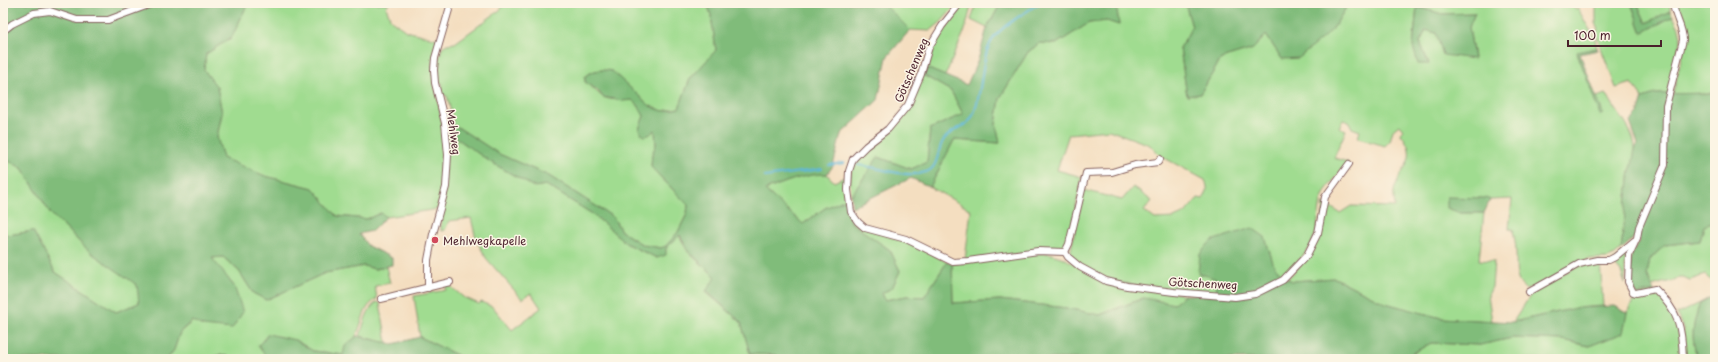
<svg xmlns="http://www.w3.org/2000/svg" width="1718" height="362" font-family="'Playpen Sans',sans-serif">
  <rect width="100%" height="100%" fill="#fcf5e5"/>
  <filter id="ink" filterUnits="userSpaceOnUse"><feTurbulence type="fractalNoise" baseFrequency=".025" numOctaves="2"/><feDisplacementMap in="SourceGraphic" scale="8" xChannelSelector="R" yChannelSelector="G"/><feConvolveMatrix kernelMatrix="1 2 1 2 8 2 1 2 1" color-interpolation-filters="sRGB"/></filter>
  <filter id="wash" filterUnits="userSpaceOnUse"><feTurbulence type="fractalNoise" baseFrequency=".012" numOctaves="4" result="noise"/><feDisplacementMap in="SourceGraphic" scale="16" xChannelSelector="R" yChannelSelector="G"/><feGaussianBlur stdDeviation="0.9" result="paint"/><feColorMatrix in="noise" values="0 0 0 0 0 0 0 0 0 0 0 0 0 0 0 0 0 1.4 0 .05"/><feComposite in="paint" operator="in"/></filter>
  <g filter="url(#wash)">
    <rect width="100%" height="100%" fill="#f4dec0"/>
    <g fill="#a0dc90" stroke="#757e5e" fill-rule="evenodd">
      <path d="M248 3H389L386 7 391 20 406 31 438 39 432 65 446 147 443 190 438 209 386 217 381 213 367 219 337 216 313 188 265 176 223 159 217 137 222 113 217 88 204 70 206 54 232 37Z"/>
      <path d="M505 3H707L711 15 716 51 690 79 679 108 663 111 650 106 611 71C601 69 593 70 585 76V82C590 85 601 96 603 97 610 100 625 101 632 100L638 105 644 116 639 129H655L656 145 652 154 651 167 688 205 687 214 678 232 666 246 661 248 643 245 621 231 613 217 549 176 499 154 456 126 452 128 447 127 446 123 453 121 447 96 439 94V87L442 86 443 84 437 82 436 68 442 47 447 44 455 43 500 10Z"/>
      <path d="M883 3H958L941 22 930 31 910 30Z"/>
      <path d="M963 3H972L965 30 945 76 926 68C935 45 945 20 963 3Z"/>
      <path d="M976 3H1001L987 28 971 20Z"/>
      <path d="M1116 3H1185L1192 27 1180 48 1187 96 1200 94 1221 59 1253 49 1266 35 1282 59 1332 30 1349 3H1570L1576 10 1578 9 1595 39 1597 48 1577 53 1603 114 1597 97 1605 94 1608 96C1621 122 1646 138 1630 171L1621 250 1615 255 1608 258 1590 259 1527 290C1513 282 1517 265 1516 252 1516 244 1514 237 1513 229H1509L1512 199 1490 200 1486 198 1460 213H1484L1479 260 1494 261 1492 287 1488 295 1492 321 1441 318 1385 303 1335 278 1293 281 1287 279C1312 255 1322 238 1324 203L1340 213 1351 206 1395 207C1395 202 1393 196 1394 191 1399 168 1422 159 1400 133L1403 130 1399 125 1393 130 1390 141 1385 146 1358 138 1360 131 1352 128 1349 122 1343 120 1339 127 1346 130 1334 158 1348 162 1326 190 1321 201 1316 233 1309 249 1285 277 1274 266 1265 238 1216 279 1217 294 1159 289 1112 281 1091 271 1071 258 1070 255 1083 190 1122 200 1133 187 1152 201 1144 211 1155 219 1174 218 1185 213 1198 198 1203 199C1208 192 1208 187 1205 180L1159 155 1150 145 1109 130 1069 134 1057 170 1082 177 1068 243 1066 248 965 260 971 210 930 187 954 140 1000 143 996 124 1000 98 1028 52 1040 43 1056 44 1089 23 1107 21 1119 25ZM1417 7 1442 14 1475 13 1469 27 1474 58 1436 33 1426 30 1420 42 1429 64 1413 47Z"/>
      <path d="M1596 3H1631L1642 33 1673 16 1679 28 1681 37 1668 94H1655L1643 98 1632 83 1616 88 1595 32 1599 30 1596 23Z"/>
      <path d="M1637 3H1670V11L1646 23Z"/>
      <path d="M1676 3H1715V93L1673 94 1686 38C1686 26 1678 15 1676 3Z"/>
      <path d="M923 75 951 91 963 114 930 129 927 162 911 169 878 157 851 196C850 187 850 177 852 168 858 151 887 136 900 122 911 109 917 91 923 75Z"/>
      <path d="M448 132 489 161 534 187 546 185 594 215 627 244 657 258 679 235 688 252 716 277 706 292 741 322 750 354 776 355 784 359H465L420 337 414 296 446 290 445 285H449L463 297 479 304 481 302 493 307 512 330 541 308 531 293 522 299 486 258 476 239 471 218 449 221 445 230 441 231V215Z"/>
      <path d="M3 158 22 168 51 214 90 252 138 285 139 303 116 312 55 272 33 231 8 235 3 233Z"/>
      <path d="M813 174H827L834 182 847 176 846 199 825 208 803 224 765 190 799 177Z"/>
      <path d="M849 214 856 224 917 247 947 262 924 297 907 296 885 300 882 293 892 288 900 271 890 250 851 223Z"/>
      <path d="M1715 222V284L1705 275 1690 280C1675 273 1680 280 1668 282 1662 283 1658 284 1652 286L1647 274 1650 259 1665 245 1700 241 1704 226Z"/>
      <path d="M1632 246 1625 260V284L1621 272 1613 262Z"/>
      <path d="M1048 253 1064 258 1097 278 1185 295 1174 304 1143 298 1100 315 1066 308 1000 300 953 303 952 264 1030 254Z"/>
      <path d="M223 257 239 271 253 293 266 300 325 273 364 266 375 269 386 267 390 283 375 286 377 299C363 306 363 321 357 334 353 344 347 340 344 355L313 351 295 340 268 359H245L219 355 208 359H167L174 350 180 332 193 321 203 326 234 286 211 258Z"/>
      <path d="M1600 261 1603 306 1576 308 1513 322 1532 293 1576 267Z"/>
      <path d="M1654 291 1662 299 1677 321 1682 359H1402L1431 343 1480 345 1512 338 1563 340 1589 346 1622 333 1627 313 1636 295Z"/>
      <path d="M377 302 380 303 387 343 360 336C364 324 366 309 377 302Z"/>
      <path d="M1700 303C1692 327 1691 335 1697 359H1685L1683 329 1677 314Z"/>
    </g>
    <g fill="#80bc7a" stroke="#656e52">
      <path d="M3 3H248L232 37 206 54 204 70 217 87 222 113 217 137 223 158 265 176 313 188 337 216 367 219 381 213 386 217 372 231 359 234 368 246 392 258V265L375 269 364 266 325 273 266 300 253 293 239 271 223 257 212 258 234 286 243 312 232 329 203 326 192 321 180 332 174 350 167 359H3V233L8 235 33 231 55 272 116 312 139 303 137 285 90 252 51 214 22 168 3 158Z"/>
      <path d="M707 3H883L910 30 887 57 878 100 841 134 833 166 827 174C804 174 786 182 765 190L803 224 825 208 846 199 851 223 890 250 900 271 892 288 882 293 885 300 907 296 924 297 947 262 952 264 953 303 1000 300 1066 308 1100 315 1144 298 1174 304 1185 295 1217 294 1216 279 1198 273 1200 254 1211 241 1252 228 1265 237 1274 266 1287 279 1293 281 1335 278 1385 303 1441 318 1513 322 1576 308 1615 306 1627 313 1623 333 1589 346 1563 340 1512 338 1480 345 1431 343 1402 359H784L776 355 750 354 741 322 706 291 716 277 688 251 680 235 666 248V255L657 258 627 244 594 215 546 185 534 187 489 161 448 132 447 127 452 128V125L456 126 499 154 549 176 613 217 621 231 643 245 661 248 666 246 678 232 687 214 688 205 651 167 652 154 656 145 655 130 649 135 643 136 639 129 644 116 638 105 632 100 623 101 603 97 597 90 585 82V76C593 70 601 69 612 71L650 106 663 111 679 108 690 79 716 50 711 15Z"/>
      <path d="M1001 3H1116L1119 25 1107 21 1089 23 1056 44 1040 43 1028 52 1000 98 996 124 1000 143 954 140 930 187 911 178 852 207 851 196 878 157 911 169 927 162 930 129 963 114 951 91 923 75 926 68 967 85 978 60 987 28Z"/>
      <path d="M1185 3H1349L1332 30 1299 58 1282 59 1266 35 1253 49 1221 59 1200 94 1187 96 1180 48 1192 27Z"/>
      <path d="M1631 3H1637L1646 23 1670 11 1673 16 1642 33Z"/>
      <path d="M1417 7 1442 14 1475 13 1469 27 1474 59 1443 55 1436 33 1426 30 1420 42 1429 64H1418L1413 47Z"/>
      <path d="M1597 48 1598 50 1580 54 1603 114 1600 115 1577 52Z"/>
      <path d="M1715 93V192L1710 201H1715V222L1704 226 1700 241 1665 245 1650 259 1647 274 1654 291 1636 295 1630 283 1631 256 1639 241 1638 237 1634 238 1621 250 1630 170C1634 163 1633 149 1638 144L1630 122 1638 114 1643 98 1655 94Z"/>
      <path d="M1447 197 1486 198 1490 200 1484 213H1460L1447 208Z"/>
      <path d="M1715 295V359H1697C1691 335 1692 327 1700 303Z"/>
      <path d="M268 334 295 340 313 351 343 355 345 346 357 336 393 344 420 337 465 359H268L258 346Z"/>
      <path d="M219 355 245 359H208Z"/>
    </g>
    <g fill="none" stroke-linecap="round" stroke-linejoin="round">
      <g stroke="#5db8db" stroke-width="2">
        <path d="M232 3H235"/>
        <path d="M829 165 844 163"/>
        <path d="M858 165C881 167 903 179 926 172 939 168 937 150 943 141 948 131 967 126 971 119 982 101 980 66 989 46 997 27 1023 15 1039 3"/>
        <path d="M765 177 822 169"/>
      </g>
    </g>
  </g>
  <g filter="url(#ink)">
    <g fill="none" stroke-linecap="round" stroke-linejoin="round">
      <g stroke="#86625f" stroke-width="8">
        <g id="street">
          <path d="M960 3 942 26 929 47 921 74 908 105 888 129 866 146 853 159 849 171 848 190 851 212 858 222 865 228 906 239 953 262 968 261 1038 251 1065 252"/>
          <path d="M1673 3C1674 16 1683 27 1683 40L1666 106 1665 165 1639 227 1637 238 1629 255 1628 282 1633 292 1636 293 1655 289C1679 312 1682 327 1683 359"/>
          <path d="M3 31 12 24 34 13 50 11 77 20H108L154 3"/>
          <path d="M1065 252 1068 257 1080 267 1106 281 1127 286 1174 292 1235 297 1255 294 1283 280 1307 255 1318 233 1325 197 1349 164"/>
          <path d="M1065 252 1069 244 1086 173 1112 172 1135 165 1158 162 1160 159"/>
          <path d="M428 288V260L433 234 446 187 448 155 445 123 435 83 434 70 435 58 451 3"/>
          <path d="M1529 292 1579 264 1597 260H1609L1615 257 1634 241"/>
          <path d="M381 299 450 282"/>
        </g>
      </g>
      <use href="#street" stroke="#fff" stroke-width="6"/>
    </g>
  </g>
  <circle fill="#d1495b" stroke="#fcf5e5" stroke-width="1.5" cx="435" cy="240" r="4"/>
  <g text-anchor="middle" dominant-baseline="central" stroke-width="3" stroke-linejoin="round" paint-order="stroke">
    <g font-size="11" fill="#4a1f2b" stroke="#fcf5e5">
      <text transform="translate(911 70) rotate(-67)">Götschenweg</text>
      <text transform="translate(454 132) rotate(82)">Mehlweg</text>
      <text transform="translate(1203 283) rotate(3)">Götschenweg</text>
    </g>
    <g font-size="11" fill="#4a1f2b" stroke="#fcf5e5" text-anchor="start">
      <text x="443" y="240">Mehlwegkapelle</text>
    </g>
  </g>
  <rect width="1718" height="362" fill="none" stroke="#fcf5e5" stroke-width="16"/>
  <path d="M1568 40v6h93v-6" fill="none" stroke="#4a1f2b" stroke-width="2"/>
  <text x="1574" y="40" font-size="12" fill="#4a1f2b" stroke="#fcf5e5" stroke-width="3" paint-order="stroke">100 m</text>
</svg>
